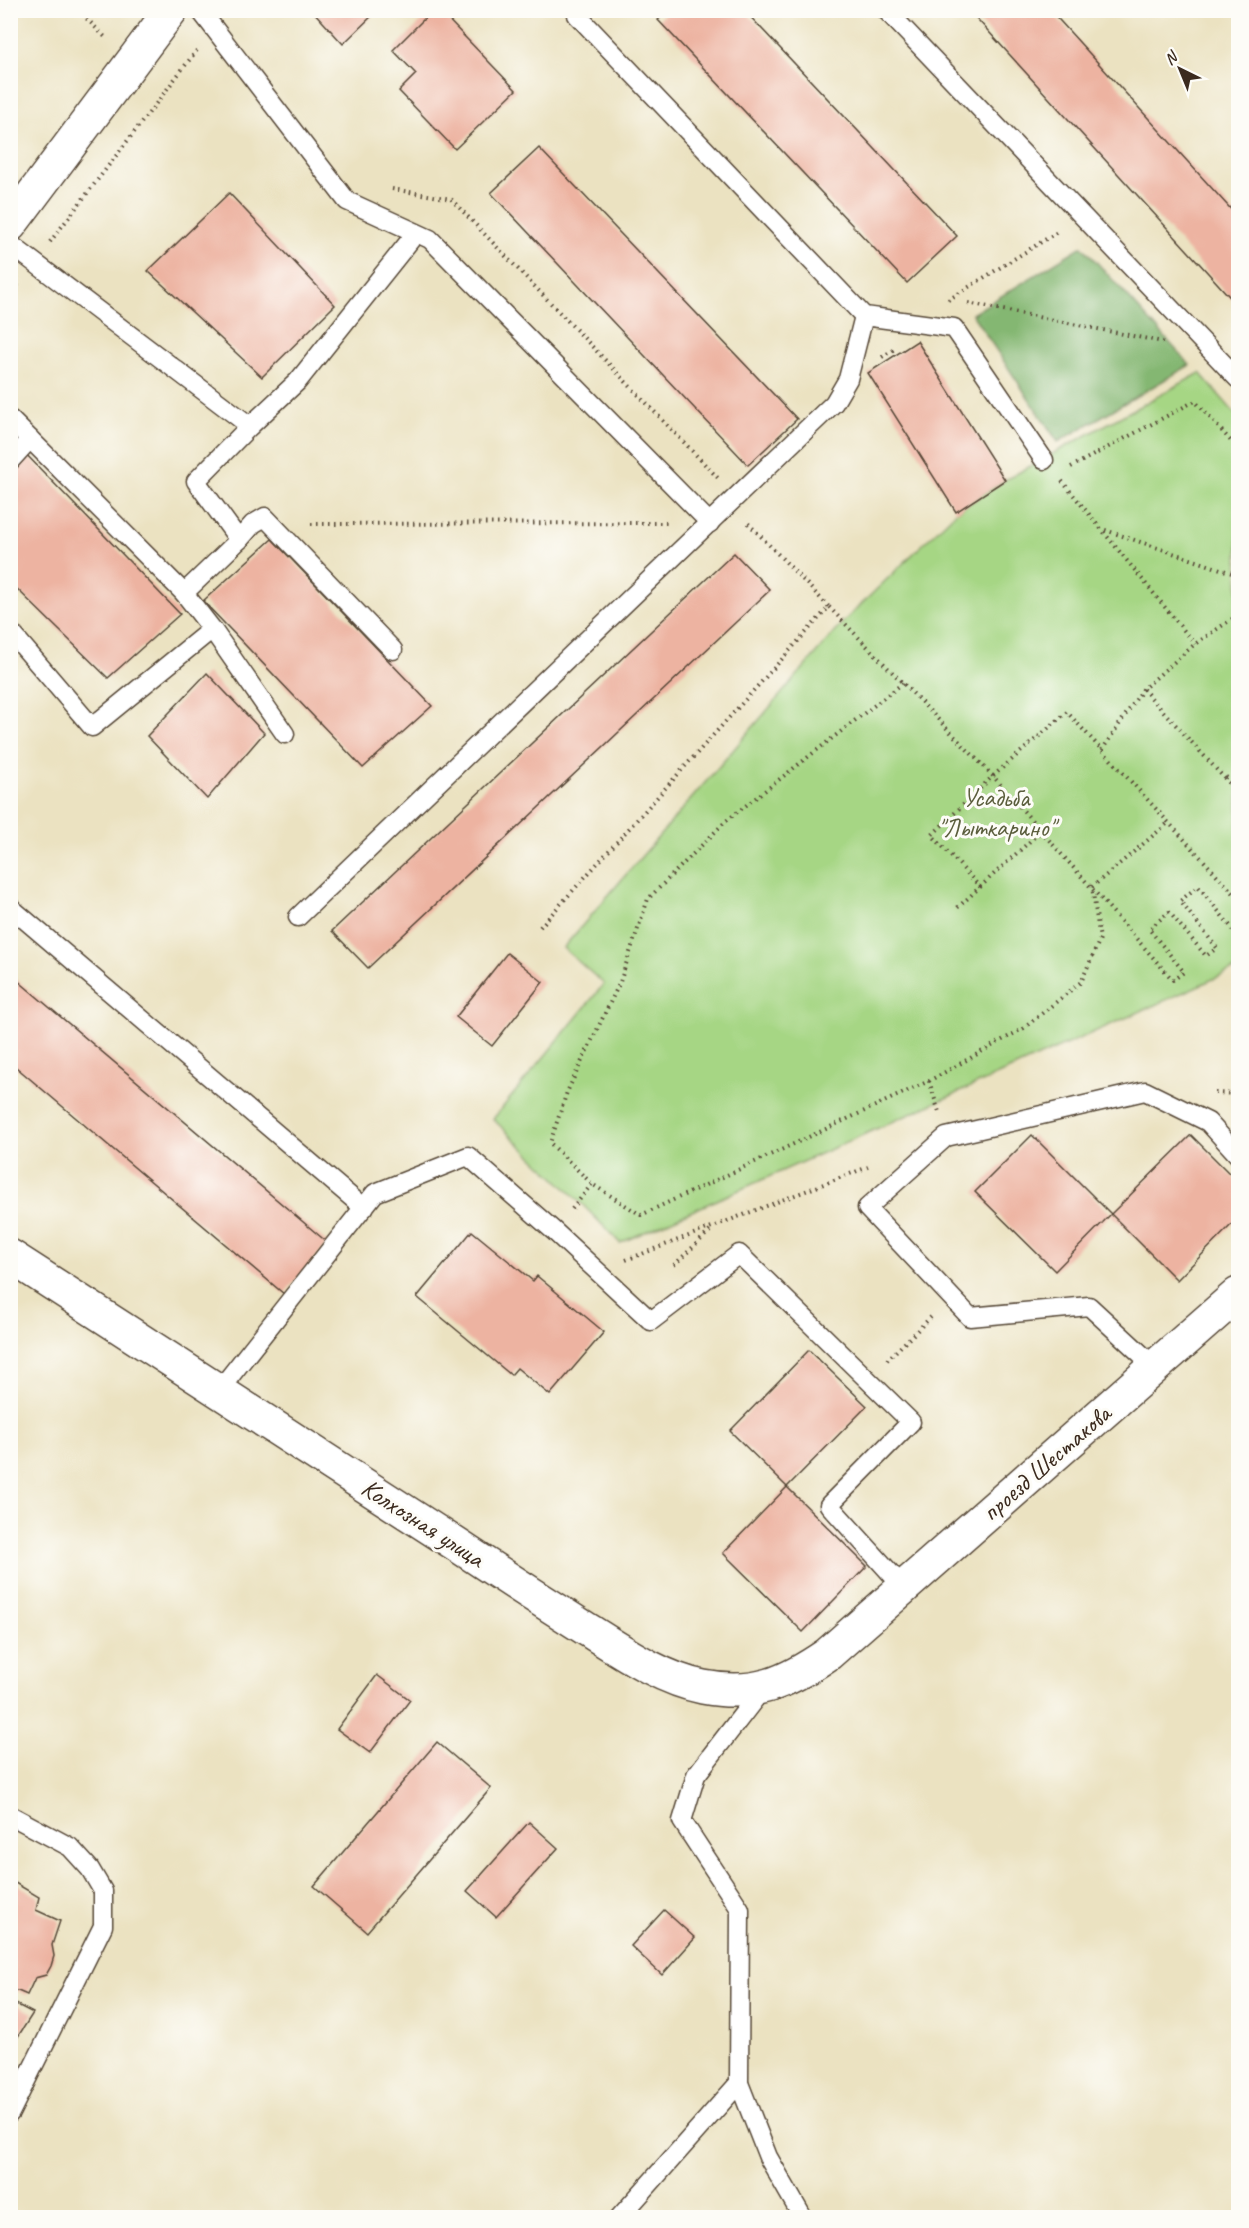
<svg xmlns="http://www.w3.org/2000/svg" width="1249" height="2228" font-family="Caveat,sans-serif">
  <rect width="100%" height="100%" fill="#fdfcf7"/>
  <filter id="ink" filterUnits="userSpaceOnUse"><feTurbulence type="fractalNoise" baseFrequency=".0167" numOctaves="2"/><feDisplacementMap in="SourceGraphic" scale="12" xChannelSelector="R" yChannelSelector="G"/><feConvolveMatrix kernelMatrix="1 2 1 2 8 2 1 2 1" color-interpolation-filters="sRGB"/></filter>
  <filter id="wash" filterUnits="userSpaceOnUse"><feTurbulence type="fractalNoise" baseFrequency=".008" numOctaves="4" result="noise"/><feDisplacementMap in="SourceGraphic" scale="24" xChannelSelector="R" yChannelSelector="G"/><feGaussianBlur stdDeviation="1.35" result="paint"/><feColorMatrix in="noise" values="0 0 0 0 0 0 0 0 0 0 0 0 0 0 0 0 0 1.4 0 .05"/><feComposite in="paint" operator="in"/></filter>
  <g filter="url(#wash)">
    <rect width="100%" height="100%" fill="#ebe2c1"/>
    <path fill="#a6d684" stroke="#708051" stroke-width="1.5" d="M1200 373 1238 417V968L620 1243 579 1201 493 1119 604 984 563 948 844 621 956 512 1005 480Z"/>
    <path fill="#84b772" stroke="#607048" stroke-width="1.5" d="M1082 246 1190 365 1058 442 972 314Z"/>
    <g id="blocks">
      <g fill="#edb3a1">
        <path d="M312 10H378L343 44Z"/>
        <path d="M433 10H439L516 90 455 149 399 91 416 74 393 50Z"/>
        <path d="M669 10H744L957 236 907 283 658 20Z"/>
        <path d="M969 10H1050L1238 217V306Z"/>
        <path d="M539 148 797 419 748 465 491 193Z"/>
        <path d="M229 193 335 305 262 377 148 271Z"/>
        <path d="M917 341 1005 480 956 512 868 373Z"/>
        <path d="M22 450 180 614 108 678 10 582V461Z"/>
        <path d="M272 539 432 706 363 768 203 601Z"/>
        <path d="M734 553 770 590 368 968 332 931Z"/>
        <path d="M207 673 264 733 207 799 147 736Z"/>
        <path d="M507 953 543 982 492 1046 456 1017Z"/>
        <path d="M10 974 328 1243 284 1294 10 1062Z"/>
        <path d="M1032 1135 1111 1214 1191 1135 1238 1182V1218L1177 1280 1111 1214 1055 1271 975 1192Z"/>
        <path d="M472 1231 533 1281 537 1276 604 1332 550 1395 517 1368 511 1375 417 1297Z"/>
        <path d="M809 1350 867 1406 787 1487 867 1566 803 1632 723 1553 787 1487 730 1431Z"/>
        <path d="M377 1675 410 1700 370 1753 337 1729Z"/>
        <path d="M437 1742 491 1788 367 1932 314 1886Z"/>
        <path d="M529 1822 558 1848 496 1917 467 1891Z"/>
        <path d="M10 1880 39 1897 36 1910 60 1921 52 1945 54 1956 51 1966 46 1975 35 1978 27 1995 18 1991H10Z"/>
        <path d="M664 1910 695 1938 662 1975 631 1946Z"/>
        <path d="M10 2001 33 2013 17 2038 10 2035Z"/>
      </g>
    </g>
  </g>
  <g filter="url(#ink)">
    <use href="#blocks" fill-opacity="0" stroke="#554636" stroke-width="1.5"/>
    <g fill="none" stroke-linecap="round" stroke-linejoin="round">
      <g stroke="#554636" stroke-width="21">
        <g id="service">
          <path d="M200 10 347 201 430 239 710 523"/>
          <path d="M582 10 577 15 864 316 954 328 1044 460"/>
          <path d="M886 10 1238 379"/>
          <path d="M10 244 250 426 298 381 416 233"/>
          <path d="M10 419 184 593 239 540"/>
          <path d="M250 426 196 481 239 540 253 524 265 517 393 650"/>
          <path d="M10 461 30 439"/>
          <path d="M212 629 285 734"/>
          <path d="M10 631 92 727 212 629 184 593"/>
          <path d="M10 907 364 1208"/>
          <path d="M298 917 834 403 848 379 864 316"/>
          <path d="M1155 1367 1089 1306 970 1317 867 1208 946 1137 1145 1091 1208 1122 1238 1155"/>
          <path d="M220 1389 375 1193 468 1156 554 1231 651 1321 739 1254 911 1422 829 1505 904 1588"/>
          <path d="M764 1687 696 1775 682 1821 740 1909 739 2083 768 2157 803 2218"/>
          <path d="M10 1815 70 1847 90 1869 103 1891V1926L10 2113"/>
          <path d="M619 2218 739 2083"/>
        </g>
      </g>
      <g stroke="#554636" stroke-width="36">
        <path id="minor" d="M10 225 171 10"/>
      </g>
      <g stroke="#554636" stroke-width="36">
        <path id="tertiary" d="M10 1256C161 1352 311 1449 460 1547 502 1575 545 1603 588 1630 623 1652 662 1679 703 1687 755 1697 786 1683 828 1654L1238 1294"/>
      </g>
      <g stroke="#554636" stroke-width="4" stroke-dasharray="1.5 4.5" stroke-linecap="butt">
        <path d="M78 10 107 39"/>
        <path d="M392 189 451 199 718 478"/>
        <path d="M50 242 197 50"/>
        <path d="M10 294 18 284"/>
        <path d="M948 300 1059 231"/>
        <path d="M968 303 1163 342"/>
        <path d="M882 357 896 348"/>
        <path d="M1071 467 1195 401 1238 449"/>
        <path d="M1062 481 1195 644"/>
        <path d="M311 524 669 523"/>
        <path d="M1105 530 1238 575"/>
        <path d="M829 607 993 776 932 835 980 887 955 910"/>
        <path d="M903 683 726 821 648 899 620 982 567 1092 550 1143 592 1184 641 1215 929 1081 1024 1028 1081 982 1100 939 1092 887"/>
        <path d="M1143 689 1238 793"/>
        <path d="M1102 750 1143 689 1195 644 1238 615"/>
        <path d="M1226 777 1238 783"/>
        <path d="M1041 831 1173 980 1184 972 1149 929 1169 912 1206 956 1217 948 1180 901 1198 886 1236 933 1238 932"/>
        <path d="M980 887 1041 831 993 776 1067 712 1238 898"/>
        <path d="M1092 887 1168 823"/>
        <path d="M540 927 829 607 748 523"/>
        <path d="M929 1081 939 1112"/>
        <path d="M1215 1093 1238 1094"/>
        <path d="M572 1209 592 1184"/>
        <path d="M626 1260 868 1167"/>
        <path d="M674 1265 712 1229"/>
        <path d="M887 1360 933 1315"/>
      </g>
      <use href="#service" stroke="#fff" stroke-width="18"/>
      <use href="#minor" stroke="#fff" stroke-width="33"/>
      <use href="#tertiary" stroke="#fff" stroke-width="33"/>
    </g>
  </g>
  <g text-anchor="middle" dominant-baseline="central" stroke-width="6" stroke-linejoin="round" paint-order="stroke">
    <g font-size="26" fill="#5b5e3d" stroke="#fdfcf7">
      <text x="996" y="797">Усадьба<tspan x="996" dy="30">"Лыткарино"</tspan></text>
    </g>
    <g font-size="26" fill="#3b2a1e" stroke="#fdfcf7">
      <text transform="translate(1046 1463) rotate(-41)">проезд Шестакова</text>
      <text transform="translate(423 1523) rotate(33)">Колхозная улица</text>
    </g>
  </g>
  <rect width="1249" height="2228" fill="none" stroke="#fdfcf7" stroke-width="36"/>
  <g transform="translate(1180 69) rotate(317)" stroke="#fdfcf7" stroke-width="4.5" paint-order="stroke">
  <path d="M0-4.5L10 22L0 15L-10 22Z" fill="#3b2a1e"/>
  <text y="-9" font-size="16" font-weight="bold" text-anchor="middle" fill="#3b2a1e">N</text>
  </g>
</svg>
